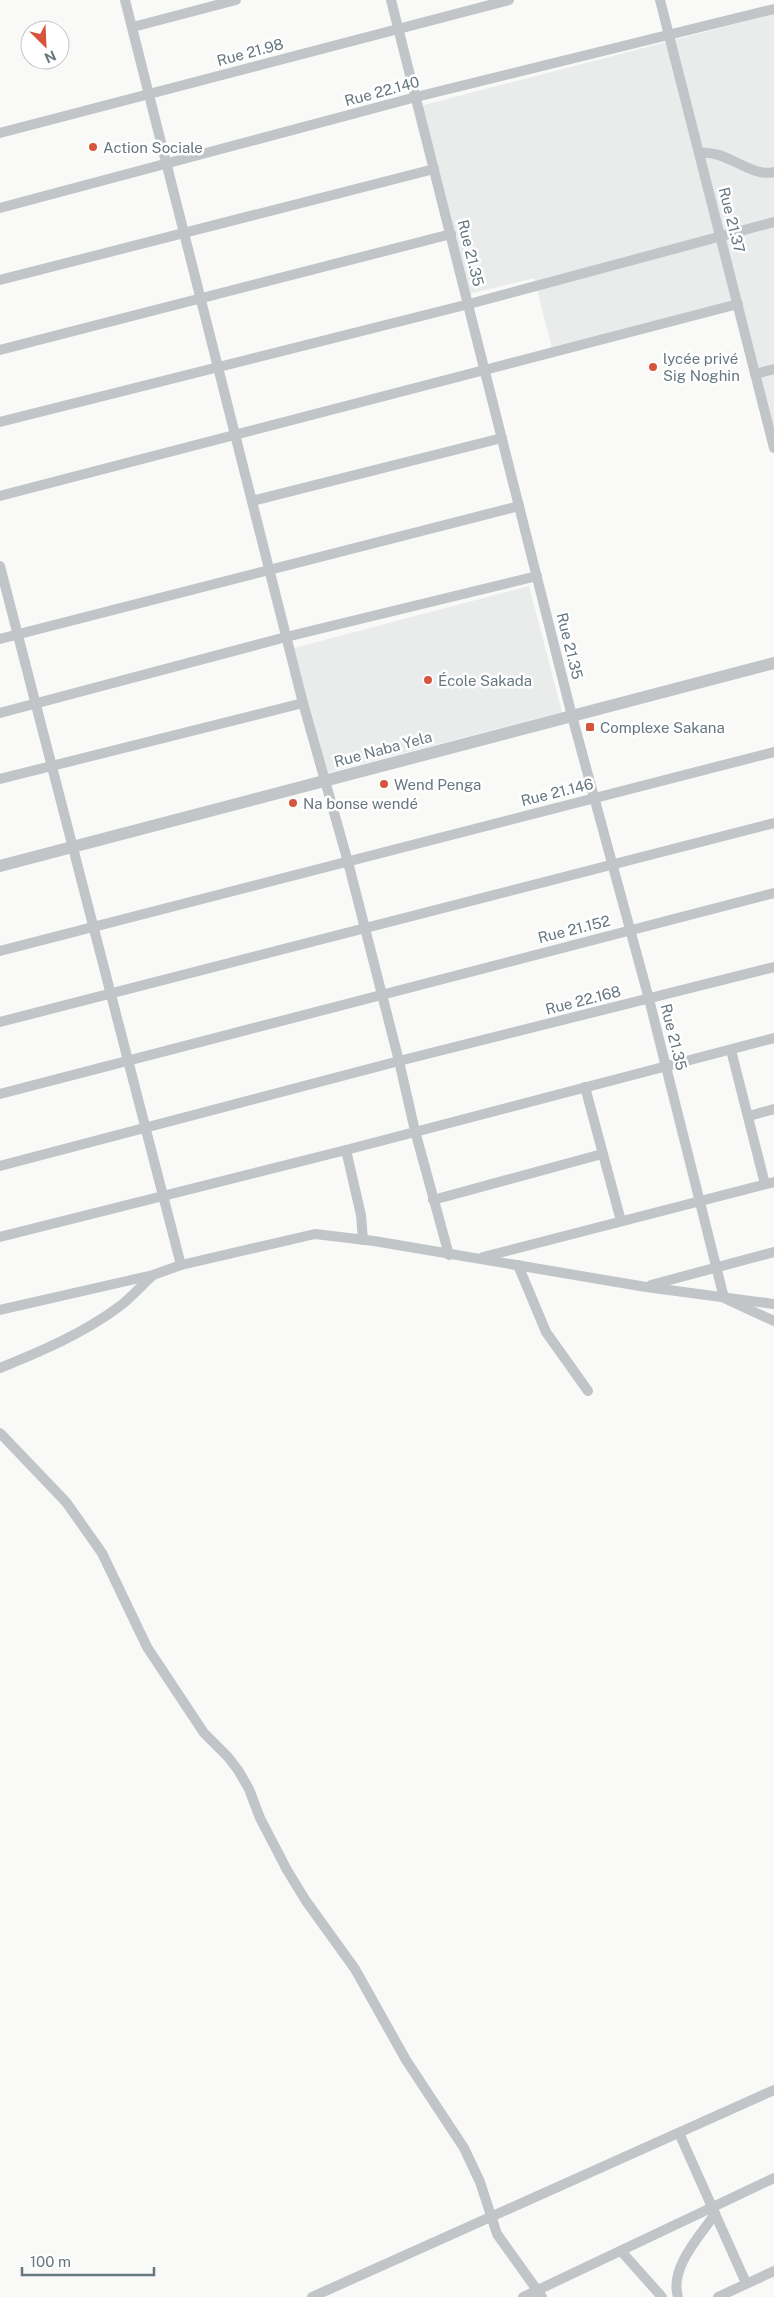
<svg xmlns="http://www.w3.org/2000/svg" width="774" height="2297" font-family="'Public Sans',sans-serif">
  <rect width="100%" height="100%" fill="#f9f9f7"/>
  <g fill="#eaebeb">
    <path d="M774 14V365L759 368 741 300 552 348 534 278 470 294 420 106Z"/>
    <path d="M774 373V434L759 376Z"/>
    <path d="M529 586 562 712 326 773 294 648Z"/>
  </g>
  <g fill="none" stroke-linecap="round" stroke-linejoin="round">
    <g stroke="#c1c5c8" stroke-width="10">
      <path d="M125 0 303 703 348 862 399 1061 415 1131 449 1255"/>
      <path d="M391 0 572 716 649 999 724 1298 774 1321"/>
      <path d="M660 0 774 448"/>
      <path d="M133 27 236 0"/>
      <path d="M0 133 509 0"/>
      <path d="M699 153C727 149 750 178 774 172"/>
      <path d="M0 208 416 97 774 9"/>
      <path d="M0 280 434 169"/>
      <path d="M0 350 451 234"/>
      <path d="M755 374 774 369"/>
      <path d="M0 422 469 304 774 222"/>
      <path d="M0 496 738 304"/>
      <path d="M252 501 502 438"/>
      <path d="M0 566 181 1265"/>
      <path d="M0 639 519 506"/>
      <path d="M0 713 286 637 537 576"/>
      <path d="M0 779 303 703"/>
      <path d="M0 951 774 752"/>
      <path d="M0 1022 774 823"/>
      <path d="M731 1050 765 1184"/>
      <path d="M585 1087 621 1221"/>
      <path d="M0 1094 774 893"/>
      <path d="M749 1116 774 1109"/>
      <path d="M346 1150 361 1215 363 1240"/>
      <path d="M0 1166 399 1061 774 967"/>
      <path d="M433 1200 602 1154"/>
      <path d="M0 1237 346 1150 774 1038"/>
      <path d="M483 1257 774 1182"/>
      <path d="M518 1265 546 1332 588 1391"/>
      <path d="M651 1285 774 1252"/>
      <path d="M0 1310 153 1275 181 1265 315 1234 374 1241 646 1287 774 1304"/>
      <path d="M0 1368C42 1351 84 1333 120 1306 132 1297 141 1286 152 1276"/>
      <path d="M0 1433 66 1502 102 1553 147 1647 204 1733 228 1757 238 1770 249 1789 260 1818 287 1870 306 1901 355 1969 406 2060 464 2148 480 2182 497 2234 542 2297"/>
      <path d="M679 2133 746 2283"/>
      <path d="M621 2251 662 2297"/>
      <path d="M312 2297 774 2090"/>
      <path d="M523 2297 774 2178"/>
      <path d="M678 2297C669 2268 700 2236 715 2214"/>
      <path d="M718 2297 774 2271"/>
    </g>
    <path stroke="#c1c5c8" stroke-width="12" d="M0 866 774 663"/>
  </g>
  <g fill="#d6543b" stroke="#fff" stroke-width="2">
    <circle cx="93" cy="147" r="5"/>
    <circle cx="653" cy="367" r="5"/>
    <circle cx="428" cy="680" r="5"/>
    <rect x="585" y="722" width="10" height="10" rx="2.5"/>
    <circle cx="384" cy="784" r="5"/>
    <circle cx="293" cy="803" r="5"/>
  </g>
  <g text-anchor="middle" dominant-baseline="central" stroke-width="5" stroke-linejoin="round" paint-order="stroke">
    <g font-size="15" fill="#667780" stroke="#fff">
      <text transform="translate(250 52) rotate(-15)">Rue 21.98</text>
      <text transform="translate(382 91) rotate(-15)">Rue 22.140</text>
      <text transform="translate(732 220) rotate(76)">Rue 21.37</text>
      <text transform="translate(471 253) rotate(76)">Rue 21.35</text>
      <text transform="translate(570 646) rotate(76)">Rue 21.35</text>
      <text transform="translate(383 749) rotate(-15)">Rue Naba Yela</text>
      <text transform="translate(557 792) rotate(-14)">Rue 21.146</text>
      <text transform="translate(574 929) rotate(-14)">Rue 21.152</text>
      <text transform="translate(583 1000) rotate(-14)">Rue 22.168</text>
      <text transform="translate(674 1037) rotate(76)">Rue 21.35</text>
    </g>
    <g font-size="15" fill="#667780" stroke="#fff" text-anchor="start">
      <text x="103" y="147">Action Sociale</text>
      <text x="663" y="358">lycée privé<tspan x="663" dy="17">Sig Noghin</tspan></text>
      <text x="438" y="680">École Sakada</text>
      <text x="600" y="727">Complexe Sakana</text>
      <text x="394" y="784">Wend Penga</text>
      <text x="303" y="803">Na bonse wendé</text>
    </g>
  </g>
  <g transform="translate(45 45) rotate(156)"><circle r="24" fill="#ffffff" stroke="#c2c9cc"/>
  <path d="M0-4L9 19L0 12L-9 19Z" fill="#d6543b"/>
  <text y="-8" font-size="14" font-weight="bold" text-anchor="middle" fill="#667780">N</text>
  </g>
  <path d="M22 2267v8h132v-8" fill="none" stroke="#667780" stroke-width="2.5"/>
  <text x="30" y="2267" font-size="15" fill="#667780" stroke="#ffffff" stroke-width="4" paint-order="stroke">100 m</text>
</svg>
